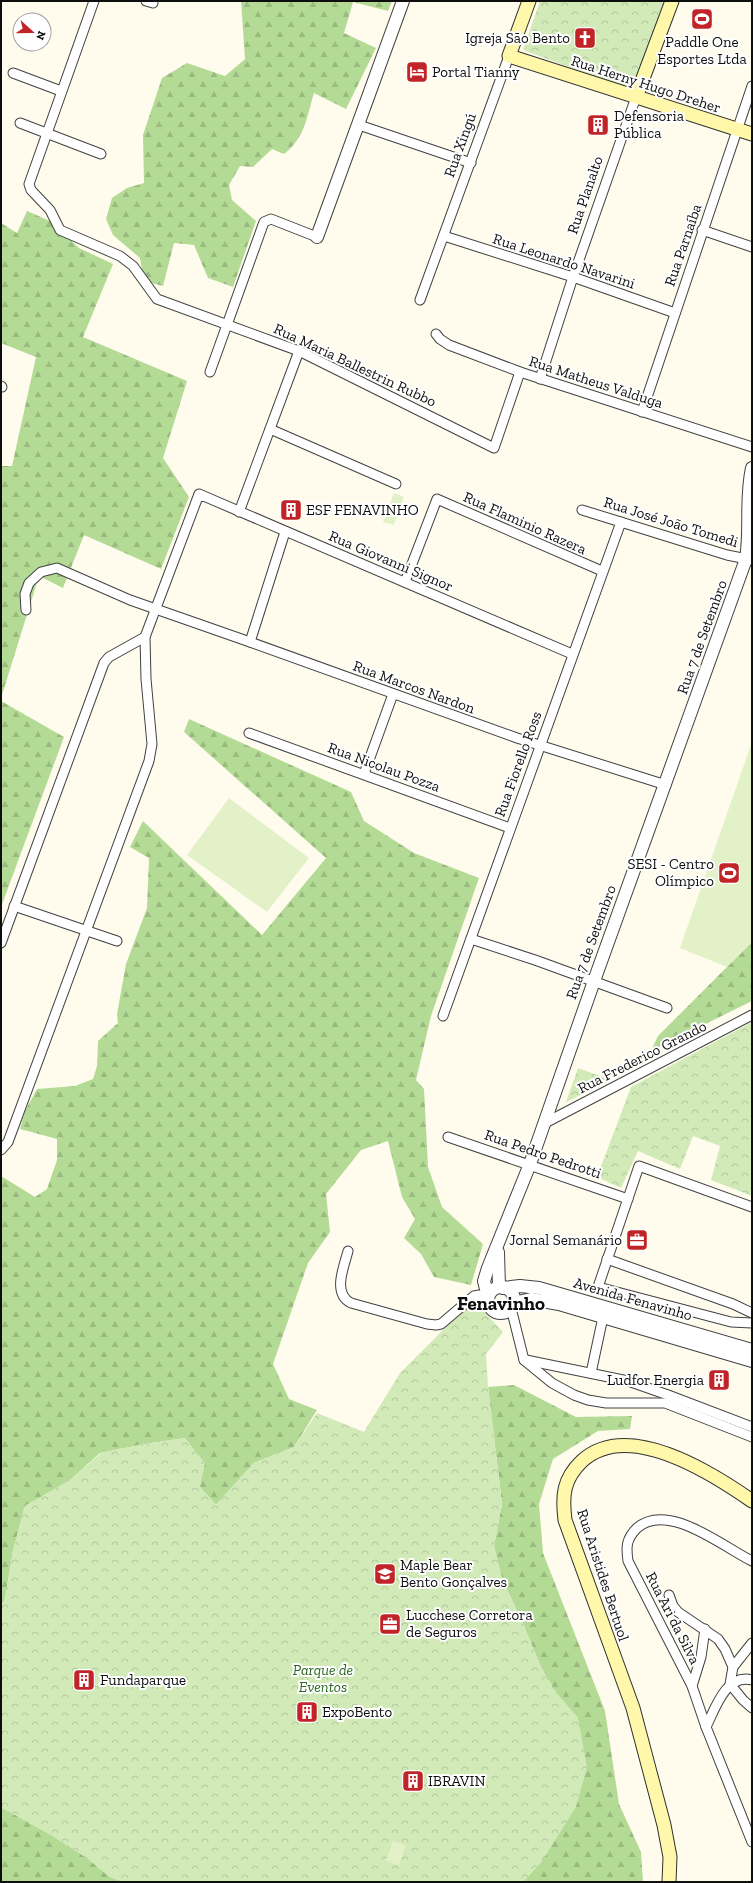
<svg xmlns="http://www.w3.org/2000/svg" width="753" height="1883" font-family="'Zilla Slab',serif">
  <defs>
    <pattern id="forest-firs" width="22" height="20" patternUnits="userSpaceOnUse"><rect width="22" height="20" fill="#b4db96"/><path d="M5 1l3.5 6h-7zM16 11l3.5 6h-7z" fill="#9abb80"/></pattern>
    <pattern id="park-crowns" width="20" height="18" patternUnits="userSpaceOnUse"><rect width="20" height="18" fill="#d1eab7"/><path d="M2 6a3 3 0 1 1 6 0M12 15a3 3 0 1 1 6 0" fill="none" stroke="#b2c89c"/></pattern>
  </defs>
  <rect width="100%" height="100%" fill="#fffcee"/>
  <g fill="url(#forest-firs)">
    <path d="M241 1H392L388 11 353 2 344 33 376 48 346 109 314 93C307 116 305 138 284 154L272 149 253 167 240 166 229 185 232 200 256 221 233 287 208 278 194 245 174 243 163 286 144 281 140 258 113 235 106 219 112 198 127 188 144 183 143 135 162 78 187 63 225 76 245 59Z"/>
    <path d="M27 211 50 221 79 248 113 264 83 337 187 381 163 458 189 497 161 569 84 535 63 588 39 576 1 698V466H12L36 357 1 343V223L17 233Z"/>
    <path d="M1 701 64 737 1 907Z"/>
    <path d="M189 719 351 792 364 821 414 853 479 878 431 1016 416 1080 424 1089 428 1167 442 1207 483 1244 471 1285 434 1277 421 1254 404 1238 415 1219 402 1197 388 1141 361 1150 326 1194 330 1232 308 1263 273 1364 289 1399 317 1410 294 1447 254 1463 216 1505 200 1487 185 1438 145 1444 100 1453 69 1481 25 1506 13 1551 5 1599 1 1606V1176L35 1197 47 1189 57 1160V1139L20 1129 25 1111 37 1089 75 1086 93 1079 97 1066 98 1041 118 1023 117 1014 126 964 147 908 149 858 130 847 143 821 262 935 326 858 184 732Z"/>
    <path d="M752 942V1001L651 1051 658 1036Z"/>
    <path d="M514 1385 576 1417 632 1416 630 1429 598 1431 553 1459 539 1504 543 1553 605 1711 619 1804 641 1852 643 1882H523L542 1861 578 1718 556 1693 540 1665 524 1626 502 1579 494 1546 502 1504 488 1387Z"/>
    <path d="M1 1807 53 1836 87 1858 110 1877 124 1882H1Z"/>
  </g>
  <g fill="url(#park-crowns)">
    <path d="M540 1H667L634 91 523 50Z"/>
    <path d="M752 1022V1196L711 1180 720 1146 693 1136 680 1169 638 1151 621 1188 597 1177 631 1087Z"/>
    <path d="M578 1068 611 1080 566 1102Z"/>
    <path d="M473 1300 503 1332 486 1354 488 1387 502 1504 494 1546 502 1579 524 1626 540 1665 556 1693 578 1718 587 1767 576 1807 542 1861 523 1882H124L110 1877 87 1858 53 1836 1 1807V1606L5 1599 13 1551 25 1506 69 1481 101 1453 139 1445 185 1438 205 1463 200 1487 216 1505 254 1463 294 1447 317 1413 364 1432 400 1373Z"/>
  </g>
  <g fill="#e3f1c9">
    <path d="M394 493 404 497 394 525 383 522Z"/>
    <path d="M752 742V942L727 967 680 948Z"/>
    <path d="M229 798 309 858 267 912 187 855Z"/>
    <path d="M393 1841 406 1845 399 1865 386 1861Z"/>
  </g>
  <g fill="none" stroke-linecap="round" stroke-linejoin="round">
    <g stroke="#414141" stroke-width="11">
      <g id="minor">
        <path d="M94 1 29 184 31 190 50 210 60 230 120 256 133 266 157 299 299 351 494 448 520 372"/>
        <path d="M146 1 153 3"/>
        <path d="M13 73 61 91"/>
        <path d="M20 123 101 154"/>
        <path d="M359 125 471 163"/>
        <path d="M702 230 752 247"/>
        <path d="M444 236 573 277 675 313"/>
        <path d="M420 300 509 56"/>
        <path d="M436 334 440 339 449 345 520 372 752 447"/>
        <path d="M210 372 264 222 271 219 317 237"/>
        <path d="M540 379 573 277 636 97"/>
        <path d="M1 386 2 387"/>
        <path d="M642 412 752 86"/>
        <path d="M270 429 396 484"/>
        <path d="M582 510 727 555 752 560"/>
        <path d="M239 512 299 351"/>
        <path d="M405 582 437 499 602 571"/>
        <path d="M26 610 25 594 29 583 41 572 57 568 130 600 250 642 517 738 666 785"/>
        <path d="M250 642 285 532"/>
        <path d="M249 733 510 828"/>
        <path d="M364 774 393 694"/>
        <path d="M14 906 117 941"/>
        <path d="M471 939 535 960 667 1008"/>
        <path d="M1 943 104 663 109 657 145 637"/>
        <path d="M443 1016 621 522"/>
        <path d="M545 1123 752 1015"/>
        <path d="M448 1137 628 1199"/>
        <path d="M1 1150 8 1142 149 761 152 744 146 679 145 637 199 494 572 654"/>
        <path d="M752 1207 639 1166 598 1287 731 1322 752 1323"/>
        <path d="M348 1251C344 1267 332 1293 351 1303L427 1324 436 1325 441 1324 474 1296 479 1295 488 1299"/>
        <path d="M607 1259 733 1304 752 1313"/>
        <path d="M511 1308 524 1360"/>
        <path d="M524 1360 552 1383 574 1395 588 1400 606 1403H665L752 1437"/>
        <path d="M526 1360 628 1381 668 1395 752 1427"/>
        <path d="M591 1373 603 1317"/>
        <path d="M752 1561C723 1547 668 1501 637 1528 626 1539 626 1547 628 1561L692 1686 706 1727 752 1842"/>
        <path d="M669 1595 673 1606 678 1612 718 1639 725 1649 733 1667"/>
        <path d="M752 1643 733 1667 730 1684 743 1700 752 1708"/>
        <path d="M692 1686 701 1657 705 1629"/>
        <path d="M706 1727C715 1709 726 1673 752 1680"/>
      </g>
    </g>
    <g stroke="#414141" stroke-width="14">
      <g id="tertiary">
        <path d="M317 237 403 1"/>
        <path d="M498 1252 499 1287"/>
        <circle cx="501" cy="1300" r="13"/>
        <path d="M503 1288 520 1286 539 1288 752 1350"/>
        <path d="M488 1297 484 1281 488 1268 530 1164 594 981 746 559C751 529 745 499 752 468"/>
        <path d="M513 1303 531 1299 559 1304 752 1361"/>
      </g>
    </g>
    <g stroke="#303030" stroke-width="15">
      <g id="secondary">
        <path d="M529 1 509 56 752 134"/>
        <path d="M636 97 672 1"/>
        <path d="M669 1882 670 1857 664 1825 633 1708 565 1520C562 1496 563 1479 582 1461 628 1419 712 1473 752 1501"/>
      </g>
    </g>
    <use href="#minor" stroke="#fff" stroke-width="9"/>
    <use href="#tertiary" stroke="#fff" stroke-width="12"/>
    <use href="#secondary" stroke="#fff7a9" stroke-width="13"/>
  </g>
  <defs>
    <g id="stadium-square" transform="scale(1.15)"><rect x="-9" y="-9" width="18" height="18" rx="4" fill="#c02328" stroke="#fff"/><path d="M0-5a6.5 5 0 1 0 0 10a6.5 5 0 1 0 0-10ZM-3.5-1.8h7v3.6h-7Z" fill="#fff"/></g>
    <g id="church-square" transform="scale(1.15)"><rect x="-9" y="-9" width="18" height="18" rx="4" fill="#c02328" stroke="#fff"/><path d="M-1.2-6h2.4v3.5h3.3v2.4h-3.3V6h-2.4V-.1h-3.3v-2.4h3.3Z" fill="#fff"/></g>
    <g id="hotel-square" transform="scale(1.15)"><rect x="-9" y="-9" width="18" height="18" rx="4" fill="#c02328" stroke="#fff"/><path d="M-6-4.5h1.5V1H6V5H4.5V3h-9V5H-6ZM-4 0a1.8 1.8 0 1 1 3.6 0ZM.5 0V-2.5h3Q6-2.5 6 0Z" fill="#fff"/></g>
    <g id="building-square" transform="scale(1.15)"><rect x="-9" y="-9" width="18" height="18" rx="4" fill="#c02328" stroke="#fff"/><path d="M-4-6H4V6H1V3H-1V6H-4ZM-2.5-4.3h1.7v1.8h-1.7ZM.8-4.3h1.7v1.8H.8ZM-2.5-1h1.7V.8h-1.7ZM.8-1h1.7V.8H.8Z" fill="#fff"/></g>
    <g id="office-square" transform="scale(1.15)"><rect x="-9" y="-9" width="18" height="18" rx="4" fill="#c02328" stroke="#fff"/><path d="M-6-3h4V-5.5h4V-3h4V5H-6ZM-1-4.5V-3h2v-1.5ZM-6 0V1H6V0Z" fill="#fff"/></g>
    <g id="school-square" transform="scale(1.15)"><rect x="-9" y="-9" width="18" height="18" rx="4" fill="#c02328" stroke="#fff"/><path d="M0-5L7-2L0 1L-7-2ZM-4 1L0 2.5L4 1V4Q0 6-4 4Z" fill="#fff"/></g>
  </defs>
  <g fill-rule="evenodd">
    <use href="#stadium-square" x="702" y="19"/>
    <use href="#church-square" x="585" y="38"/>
    <use href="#hotel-square" x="417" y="72"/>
    <use href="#building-square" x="598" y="125"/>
    <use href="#building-square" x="291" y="510"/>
    <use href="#stadium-square" x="729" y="873"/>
    <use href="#office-square" x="637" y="1240"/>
    <use href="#building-square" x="719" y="1380"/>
    <use href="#school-square" x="385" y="1574"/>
    <use href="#office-square" x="390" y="1624"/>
    <use href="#building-square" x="84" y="1680"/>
    <use href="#building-square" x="307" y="1712"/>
    <use href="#building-square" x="413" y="1781"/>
  </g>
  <g text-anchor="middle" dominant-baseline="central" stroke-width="4" stroke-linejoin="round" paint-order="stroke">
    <g font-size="15" fill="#0e0e0e" stroke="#fff" text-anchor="start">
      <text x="570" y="38" text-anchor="end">Igreja São Bento</text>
      <text x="702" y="42" text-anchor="middle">Paddle One<tspan x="702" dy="17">Esportes Ltda</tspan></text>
      <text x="432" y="72">Portal Tianny</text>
      <text x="614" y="116">Defensoria<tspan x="614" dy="17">Pública</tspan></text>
      <text x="306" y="510">ESF FENAVINHO</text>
      <text x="714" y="864" text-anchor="end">SESI - Centro<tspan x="714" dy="17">Olímpico</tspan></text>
      <text x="622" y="1240" text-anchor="end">Jornal Semanário</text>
      <text x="704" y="1380" text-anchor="end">Ludfor Energia</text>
      <text x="400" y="1565">Maple Bear<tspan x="400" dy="17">Bento Gonçalves</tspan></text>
      <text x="406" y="1615">Lucchese Corretora<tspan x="406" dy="17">de Seguros</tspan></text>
      <text x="100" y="1680">Fundaparque</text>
      <text x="322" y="1712">ExpoBento</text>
      <text x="428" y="1781">IBRAVIN</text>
    </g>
    <g font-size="15" fill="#0e0e0e" stroke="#fff">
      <text transform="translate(646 84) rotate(18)">Rua Herny Hugo Dreher</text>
      <text transform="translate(460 145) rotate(-70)">Rua Xingú</text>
      <text transform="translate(585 195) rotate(-71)">Rua Planalto</text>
      <text transform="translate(683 245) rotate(-71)">Rua Parnaíba</text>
      <text transform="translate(564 261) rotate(18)">Rua Leonardo Navarini</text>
      <text transform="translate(355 365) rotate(25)">Rua Maria Ballestrin Rubbo</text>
      <text transform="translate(596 382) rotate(18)">Rua Matheus Valduga</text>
      <text transform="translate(671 522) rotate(17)">Rua José João Tomedi</text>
      <text transform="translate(525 523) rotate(24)">Rua Flaminio Razera</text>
      <text transform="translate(391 561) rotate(23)">Rua Giovanni Signor</text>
      <text transform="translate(702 637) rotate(-70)">Rua 7 de Setembro</text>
      <text transform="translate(414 687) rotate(20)">Rua Marcos Nardon</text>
      <text transform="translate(518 764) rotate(-70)">Rua Fiorello Ross</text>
      <text transform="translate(384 767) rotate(20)">Rua Nicolau Pozza</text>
      <text transform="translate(591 942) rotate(-70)">Rua 7 de Setembro</text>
      <text transform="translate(642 1057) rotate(-27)">Rua Frederico Grando</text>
      <text transform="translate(543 1154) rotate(19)">Rua Pedro Pedrotti</text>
      <text transform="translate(633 1299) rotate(16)">Avenida Fenavinho</text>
      <text transform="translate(603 1575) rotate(72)">Rua Aristides Bertuol</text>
      <text transform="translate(673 1618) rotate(63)">Rua Ari da Silva</text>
    </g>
    <g font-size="15" font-style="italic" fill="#2b671d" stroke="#fff">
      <text x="323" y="1670">Parque de<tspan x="323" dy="17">Eventos</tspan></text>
    </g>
    <g font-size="19" font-weight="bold" fill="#0e0e0e" stroke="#fff">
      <text x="501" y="1303">Fenavinho</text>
    </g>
  </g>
  <rect width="753" height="1883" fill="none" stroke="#0e0e0e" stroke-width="4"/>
  <g transform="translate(32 32) rotate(111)"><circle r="19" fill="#ffffff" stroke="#9f9f9f"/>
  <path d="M0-3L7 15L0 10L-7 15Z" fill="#c02328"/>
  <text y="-6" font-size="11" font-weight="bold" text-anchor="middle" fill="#0e0e0e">N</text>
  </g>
</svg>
